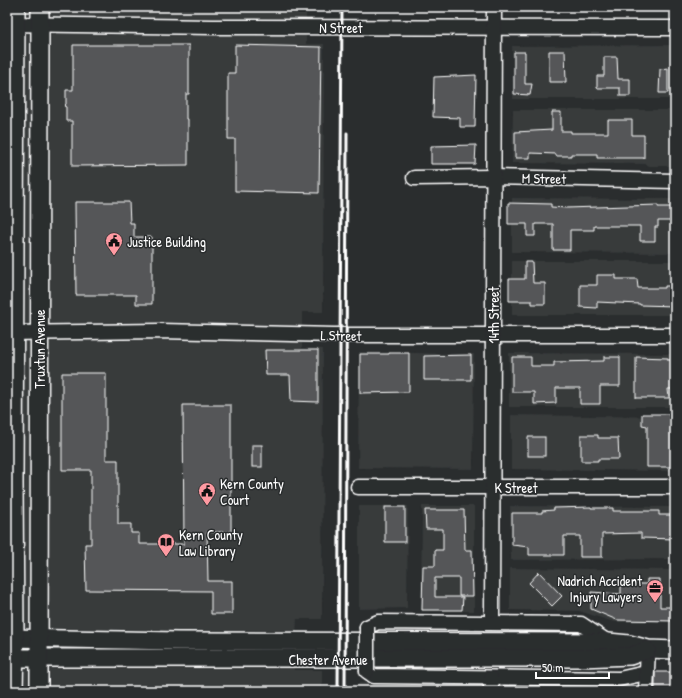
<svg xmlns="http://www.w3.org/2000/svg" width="682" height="698" font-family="'Patrick Hand',sans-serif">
  <rect width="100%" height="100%" fill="#2a2d2e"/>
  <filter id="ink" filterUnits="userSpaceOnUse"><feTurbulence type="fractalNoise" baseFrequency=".025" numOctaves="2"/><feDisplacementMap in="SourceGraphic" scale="8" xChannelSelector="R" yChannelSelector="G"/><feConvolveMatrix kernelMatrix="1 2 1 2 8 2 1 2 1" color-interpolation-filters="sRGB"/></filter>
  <g filter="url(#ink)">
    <g fill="#373a3b">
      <path d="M7 7H306V44H324L323 312H302V348L323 349 322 619H297L294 670H322V691H7Z"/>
      <path d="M360 7H484L474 12 360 8Z"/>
      <path d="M488 7H675V9L513 10 505 7Z"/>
      <path d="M675 45V99H513L512 46Z"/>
      <path d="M513 110H675V166H649L646 164 512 163Z"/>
      <path d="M512 198 675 199V253L512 252Z"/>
      <rect x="512" y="261" width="163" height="54"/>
      <path d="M359 352 474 354 473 469 358 468Z"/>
      <path d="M509 353 675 354V407H509Z"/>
      <path d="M511 415 675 417V471L511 469Z"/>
      <path d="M359 506H408L407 608 359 609Z"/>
      <path d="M422 506H474V611H421Z"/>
      <path d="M510 506 675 507V559L511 560Z"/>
      <path d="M510 568 675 570V622H614L579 611 510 610Z"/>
      <path d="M358 683 563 684V691H358Z"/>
      <rect x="573" y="684" width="54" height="7"/>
    </g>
    <g fill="#555758" stroke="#fff">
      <path d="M73 45H189V94H186V119H188V165L72 166V121H66V107L64 106 66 104V90H73Z"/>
      <path d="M235 45 321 47 319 193 235 191V139H228V73H235Z"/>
      <path d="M549 51H565L566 82H549Z"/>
      <path d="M514 52H525V84H532L530 95 514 94Z"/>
      <path d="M604 57H617L618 79H630V96H620V88H597V76H604Z"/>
      <path d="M668 68V93H659L660 69Z"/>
      <path d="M476 75 475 127H460V118L433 117 434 77Z"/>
      <path d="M552 112H561V131H571V133H608V120H632V135H644V158H597V154H571V156H556V154L530 153V158H515V132L552 130Z"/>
      <path d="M476 145 475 164H431V146Z"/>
      <path d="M75 202H129L130 223H134V237H152V304H136V295H76Z"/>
      <path d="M508 203 551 204V207L567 208 658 205V207H675V221H658V227H655V241H640V226H594V230H570V250H553V224H535V236H527V224H508Z"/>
      <path d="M525 262H532L533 283H545V304H532V301H509V279H525Z"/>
      <path d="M597 275H616V279H637L638 288H665V286H675V306L640 305V304L597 302V308L580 307V285H597Z"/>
      <path d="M265 350H318V402L291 401 290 375H266Z"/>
      <path d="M389 353H409V392L360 393V354H389Z"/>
      <path d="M471 355V380H424V356Z"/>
      <path d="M512 357H531V366H554V362L604 361V357H620V386H600V404H580V388H556V403L534 404V392H512Z"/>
      <path d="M636 357 668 358V360H675V389H668L669 398H636Z"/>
      <path d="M62 373H106V460H118V524H131V533H139V544H184L183 405H231V532H207L208 581H232V614H211V591L86 590 85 544H91V470H62Z"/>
      <path d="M642 414H675V467H647V426L642 425Z"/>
      <path d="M581 435H598V438H618L619 459H598V461H581Z"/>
      <rect x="528" y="437" width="17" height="19"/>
      <rect x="252" y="445" width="10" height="22"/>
      <rect x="385" y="507" width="20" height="35"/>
      <path d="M591 507V508H613V511H659V515H675V539L641 538V533L602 534V557H580V536H564V555H529V547L512 545V513H542V511L554 510V508Z"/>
      <path d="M425 510H464L465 550H472L473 596H459V578H435V597H463L462 610H422L423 566H435V550H443V529H426Z"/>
      <path d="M539 572 562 596 552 606 529 583Z"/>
      <path d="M647 579H660V607H675V621L617 620 591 609V592L621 594V584H647Z"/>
      <rect x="655" y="672" width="20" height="19"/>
    </g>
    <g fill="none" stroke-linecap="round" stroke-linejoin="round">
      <g stroke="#fff" stroke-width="17">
        <g id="minor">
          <path d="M7 24 213 27 675 28"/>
          <path d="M414 178 494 177 675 181"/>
          <path d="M7 333 160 331 334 335H675"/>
          <path d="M358 487H675"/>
          <path d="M492 622 494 7"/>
          <path d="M367 627 378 622 581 624 608 642"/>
          <path d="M367 671 374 676 619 679 646 673"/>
          <path d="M491 678V691"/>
          <path d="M646 691 648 649"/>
        </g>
      </g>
      <g stroke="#fff" stroke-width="20">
        <g id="major">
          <path d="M7 638 178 641 608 642 629 644 648 649 675 650"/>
          <path d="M7 658H582L630 656 647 650"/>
          <path d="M14 691 15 638 14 483 16 7"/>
          <path d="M39 691 40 7"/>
        </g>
      </g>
      <use href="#minor" stroke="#2a2d2e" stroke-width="14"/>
      <use href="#major" stroke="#2a2d2e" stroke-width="17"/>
      <g stroke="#fff" stroke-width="3">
        <path d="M338 691 342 7"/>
        <path d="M345 691 347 133"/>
      </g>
      <g stroke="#fff" stroke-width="17" stroke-linecap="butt">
        <path id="minor-bridge" d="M367 627V671"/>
      </g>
      <use href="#minor-bridge" stroke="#2a2d2e" stroke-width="14"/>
    </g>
  </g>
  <defs>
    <g id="civic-pin" transform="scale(0.9)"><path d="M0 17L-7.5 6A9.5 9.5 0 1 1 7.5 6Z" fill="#ff9aa2" stroke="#2a2d2e"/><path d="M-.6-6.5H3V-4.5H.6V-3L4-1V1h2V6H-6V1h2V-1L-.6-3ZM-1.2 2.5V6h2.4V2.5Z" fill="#111"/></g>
    <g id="library-pin" transform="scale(0.9)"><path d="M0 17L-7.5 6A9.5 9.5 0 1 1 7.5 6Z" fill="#ff9aa2" stroke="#2a2d2e"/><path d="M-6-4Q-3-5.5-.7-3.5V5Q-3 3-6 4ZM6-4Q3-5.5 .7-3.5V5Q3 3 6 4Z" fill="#111"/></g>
    <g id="office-pin" transform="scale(0.9)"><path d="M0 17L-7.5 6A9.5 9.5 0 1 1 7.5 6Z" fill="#ff9aa2" stroke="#2a2d2e"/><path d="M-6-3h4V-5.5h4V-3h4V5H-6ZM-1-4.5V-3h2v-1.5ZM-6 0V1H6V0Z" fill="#111"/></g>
  </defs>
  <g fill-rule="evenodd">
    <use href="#civic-pin" x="114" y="241"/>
    <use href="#civic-pin" x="207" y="491"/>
    <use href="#library-pin" x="166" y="542"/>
    <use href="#office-pin" x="655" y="588"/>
  </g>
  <g text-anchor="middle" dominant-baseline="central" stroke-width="3" stroke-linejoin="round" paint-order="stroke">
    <g font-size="14" fill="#fff" stroke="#2a2d2e">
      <text x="341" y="27">N Street</text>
      <text transform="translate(544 178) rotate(1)">M Street</text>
      <text transform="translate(493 315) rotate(-90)">14th Street</text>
      <text transform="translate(341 335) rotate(1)">L Street</text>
      <text transform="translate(39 349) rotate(-90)">Truxtun Avenue</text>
      <text x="516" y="487">K Street</text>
      <text x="328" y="659">Chester Avenue</text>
    </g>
    <g font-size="14" fill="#fff" stroke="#2a2d2e" text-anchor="start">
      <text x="127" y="241">Justice Building</text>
      <text x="220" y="483">Kern County<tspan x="220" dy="16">Court</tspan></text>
      <text x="179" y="534">Kern County<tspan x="179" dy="16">Law Library</tspan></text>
      <text x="642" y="580" text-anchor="end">Nadrich Accident<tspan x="642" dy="16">Injury Lawyers</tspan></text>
    </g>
  </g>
  <rect width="682" height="698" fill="none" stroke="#2a2d2e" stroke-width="24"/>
  <rect x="12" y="12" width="658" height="674" fill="none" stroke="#fff" stroke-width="1.5" filter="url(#ink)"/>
  <path d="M536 672v6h73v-6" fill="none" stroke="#ffffff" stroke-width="2"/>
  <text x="542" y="672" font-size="12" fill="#ffffff" stroke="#2a2d2e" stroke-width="3" paint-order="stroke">50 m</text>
</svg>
